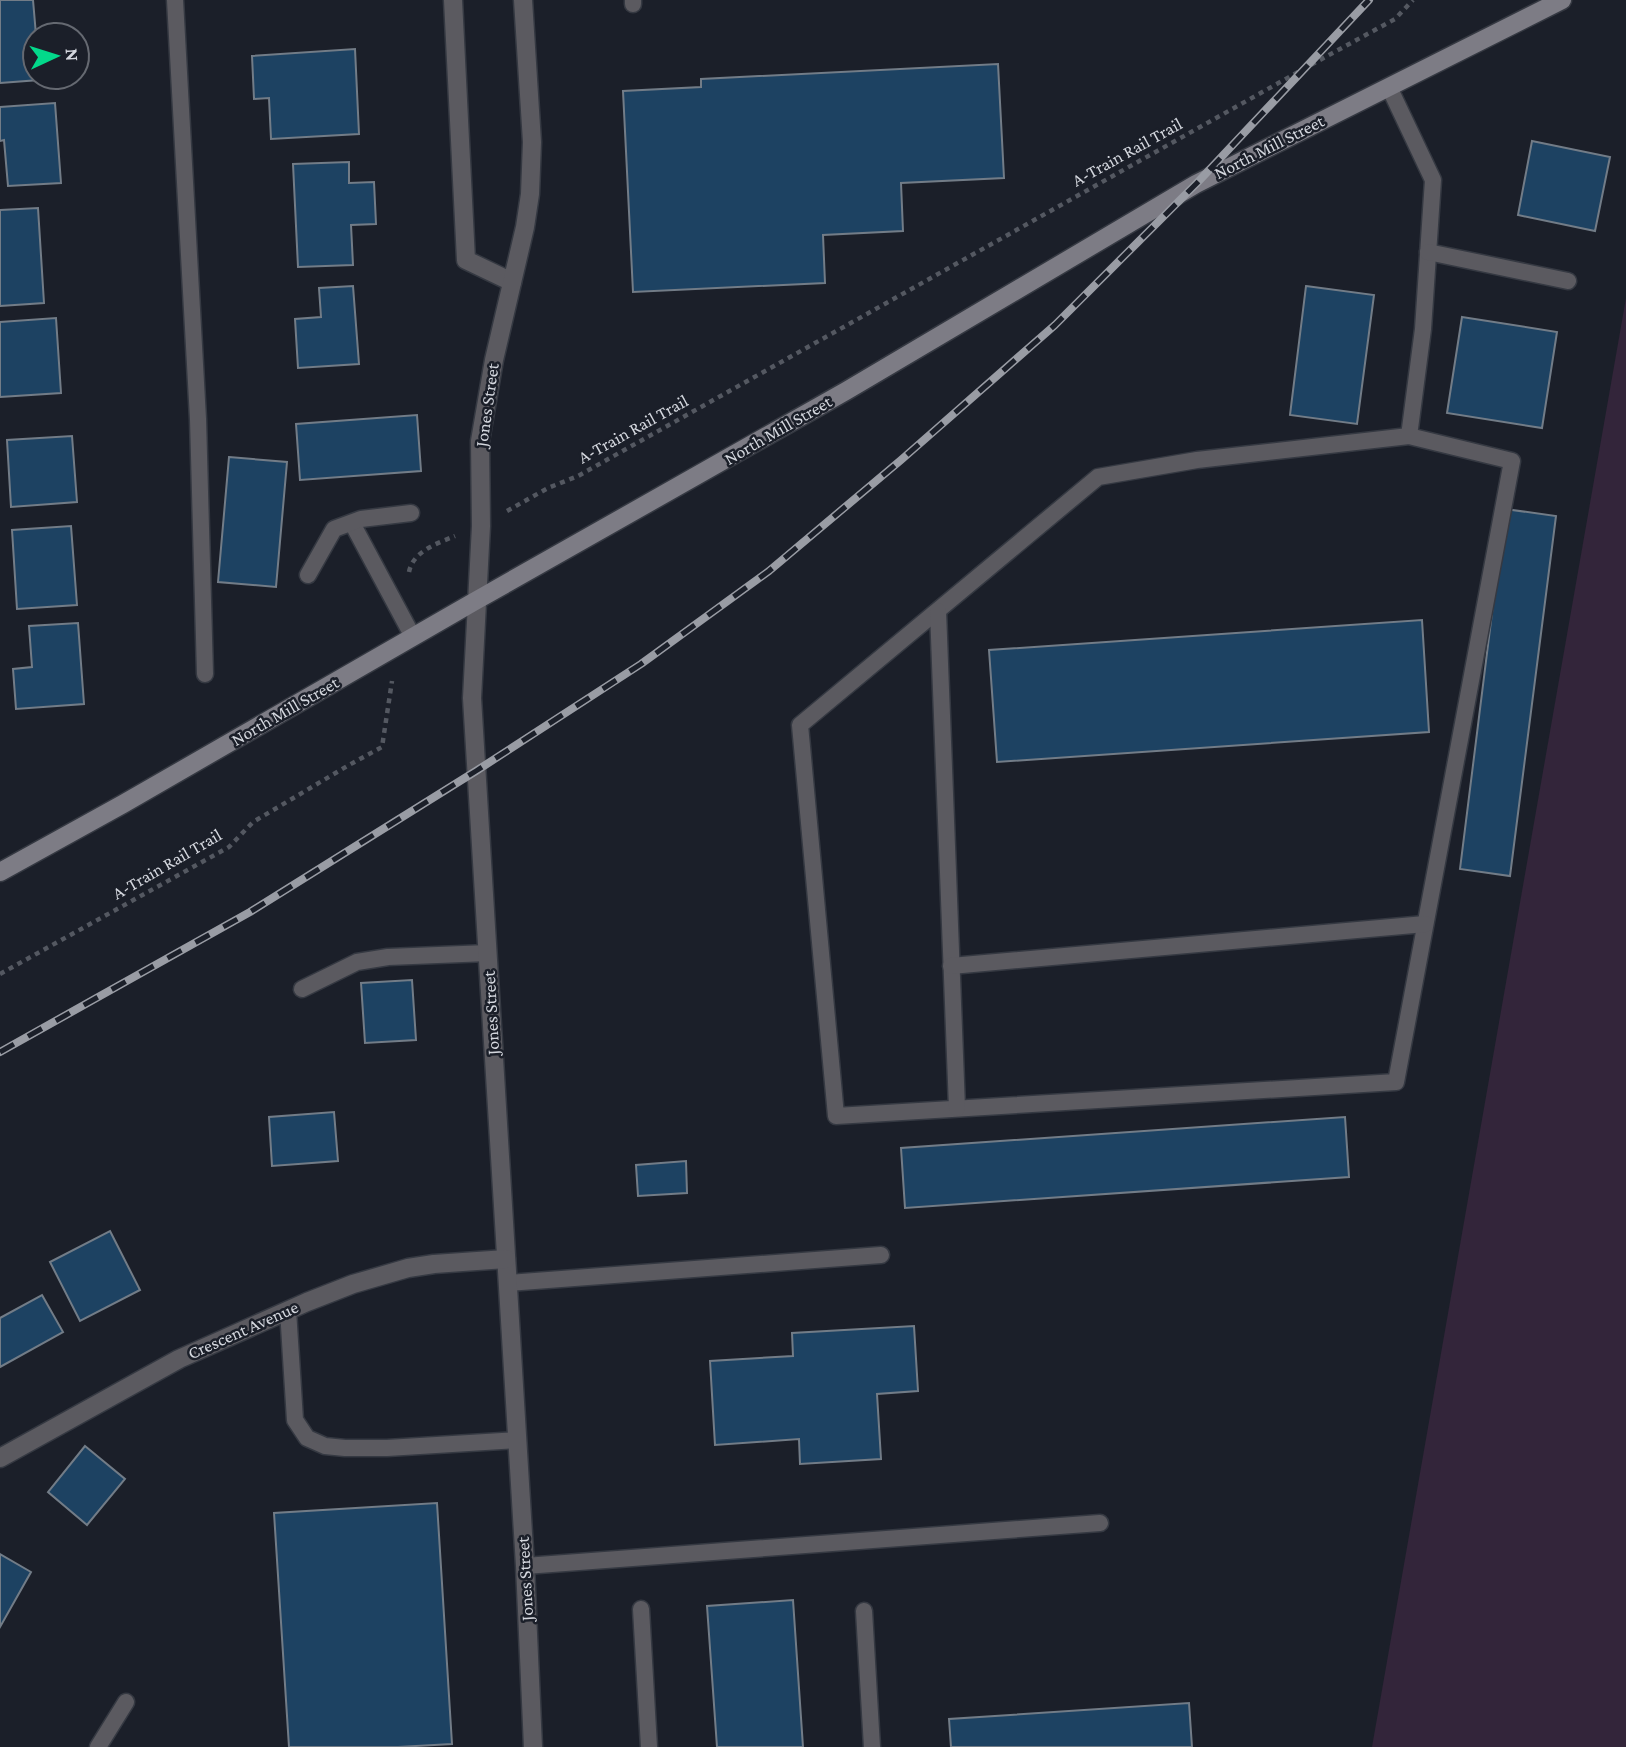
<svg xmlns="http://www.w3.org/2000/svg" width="1626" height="1747" font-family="'Crimson Pro',serif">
  <rect width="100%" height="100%" fill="#1b1f29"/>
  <path fill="#33253a" d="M1626 298V1747H1372Z"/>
  <g fill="#1d4262" stroke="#727c87" stroke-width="2">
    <path d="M0 0H33L36 35 35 77H39V80L0 83Z"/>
    <path d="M355 49 359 134 271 139 269 98 254 99 252 56Z"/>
    <path d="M998 64 1004 178 901 183 903 231 823 235 825 283 633 292 623 91 701 87V79Z"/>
    <path d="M55 103 61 183 8 186 4 140 0 141V107Z"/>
    <path d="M1532 141 1610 157 1595 231 1518 215Z"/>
    <path d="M349 162V183L374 182 376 224 351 225 353 265 298 267 293 164Z"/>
    <path d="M38 208 44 303 0 306V210Z"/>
    <path d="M353 286 359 364 298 368 295 319 321 317 319 288Z"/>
    <path d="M1306 286 1374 295 1357 424 1290 415Z"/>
    <path d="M1462 317 1557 332 1542 428 1447 413Z"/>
    <path d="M56 318 61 393 0 397V322Z"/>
    <path d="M417 415 421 471 300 480 296 424Z"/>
    <path d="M72 436 77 502 11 507 7 440Z"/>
    <path d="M229 457 287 462 276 587 218 582Z"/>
    <path d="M1505 509 1556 516 1510 876 1460 869Z"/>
    <path d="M71 526 77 605 17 609 12 530Z"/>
    <path d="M1422 620 1429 732 997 762 989 650Z"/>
    <path d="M78 623 84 704 16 709 13 669 32 667 29 626Z"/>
    <path d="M412 980 416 1040 365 1043 361 983Z"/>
    <path d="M334 1112 338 1161 272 1166 269 1117Z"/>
    <path d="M1345 1117 1349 1177 905 1208 901 1148Z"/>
    <path d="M686 1161 687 1193 638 1196 636 1165Z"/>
    <path d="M110 1231 140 1290 80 1321 50 1262Z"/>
    <path d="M42 1295 63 1332 0 1367V1318Z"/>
    <path d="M914 1326 918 1391 877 1394 881 1459 800 1464 799 1439 715 1445 710 1361 793 1356 792 1333Z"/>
    <path d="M85 1446 125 1479 87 1525 48 1492Z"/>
    <path d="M437 1503 452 1744 398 1747H289L274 1513Z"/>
    <path d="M0 1554 31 1572 0 1627Z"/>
    <path d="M793 1600 803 1747H717L707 1606Z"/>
    <path d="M1189 1703 1192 1747H951L949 1719Z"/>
  </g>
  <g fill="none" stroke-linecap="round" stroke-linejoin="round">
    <g stroke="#353942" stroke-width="19">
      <g id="lane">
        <path d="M175 0 198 419 205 674"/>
        <path d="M633 0V4"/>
        <path d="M1389 87 1433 180 1423 329 1409 436 1512 461 1396 1082 836 1116 800 725 1098 477 1197 460 1409 436"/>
        <path d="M1428 252 1568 281"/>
        <path d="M352 523 413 637"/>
        <path d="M308 575 334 529 361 519 411 513"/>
        <path d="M938 611 957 1108"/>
        <path d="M951 966 1425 924"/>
        <path d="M302 989 357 962 388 957 488 953"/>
        <path d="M508 1283 881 1255"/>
        <path d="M288 1310 295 1420 307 1438 325 1446 345 1448H387L517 1440"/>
        <path d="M525 1566 1100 1523"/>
        <path d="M641 1609 649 1747"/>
        <path d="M864 1611 872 1747"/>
        <path d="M98 1747 126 1702"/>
      </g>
    </g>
    <g stroke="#353942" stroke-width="21">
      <g id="street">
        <path d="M453 0 466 260 512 282"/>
        <path d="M523 0 532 142 530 194 525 227 494 360 480 441 481 526 472 698 525 1566 533 1747"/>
        <path d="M0 1458 179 1359 307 1302 353 1284 408 1268 434 1264 506 1259"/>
      </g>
    </g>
    <g stroke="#353942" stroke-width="21">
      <path id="secondary" d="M0 872 123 804 477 600 846 391 1196 184 1562 0"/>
    </g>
    <g stroke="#545861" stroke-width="4.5" stroke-dasharray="5 5" stroke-linecap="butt">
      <path d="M507 511 548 488 578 476 1307 67 1395 19 1413 0"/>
      <path d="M409 572C413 551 438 543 455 536"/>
      <path d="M0 974 229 847 253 822 349 765 382 747 392 681"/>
    </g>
    <use href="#lane" stroke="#5b5a60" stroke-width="16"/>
    <use href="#street" stroke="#5b5a60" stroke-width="18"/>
    <use href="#secondary" stroke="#7d7c85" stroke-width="18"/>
    <g stroke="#999ca4" stroke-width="8">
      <path id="rail" d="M0 1052 250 912 476 771 641 664 769 571 901 460 1055 325 1196 184 1369 0"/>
    </g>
    <use href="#rail" stroke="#1b1f29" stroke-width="5" stroke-dasharray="16" stroke-linecap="butt"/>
  </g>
  <g text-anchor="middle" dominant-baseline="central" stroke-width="5" stroke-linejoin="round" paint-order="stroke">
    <g font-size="18" fill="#d4d7de" stroke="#1b1f29">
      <text transform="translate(1269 147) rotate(-27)">North Mill Street</text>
      <text transform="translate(1127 152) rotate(-29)">A-Train Rail Trail</text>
      <text transform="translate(487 405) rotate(-82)">Jones Street</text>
      <text transform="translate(633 429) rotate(-29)">A-Train Rail Trail</text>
      <text transform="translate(778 430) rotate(-30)">North Mill Street</text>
      <text transform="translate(285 711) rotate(-30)">North Mill Street</text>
      <text transform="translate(167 864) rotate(-30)">A-Train Rail Trail</text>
      <text transform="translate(491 1013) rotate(-93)">Jones Street</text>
      <text transform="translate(243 1330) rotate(-24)">Crescent Avenue</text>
      <text transform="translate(525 1579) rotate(-93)">Jones Street</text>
    </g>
  </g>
  <g transform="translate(56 56) rotate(86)"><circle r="33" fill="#1b1f29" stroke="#656971" stroke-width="2"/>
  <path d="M0-5L12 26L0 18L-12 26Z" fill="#03d98b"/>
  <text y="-10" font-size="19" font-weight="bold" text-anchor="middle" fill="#d4d7de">N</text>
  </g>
</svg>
